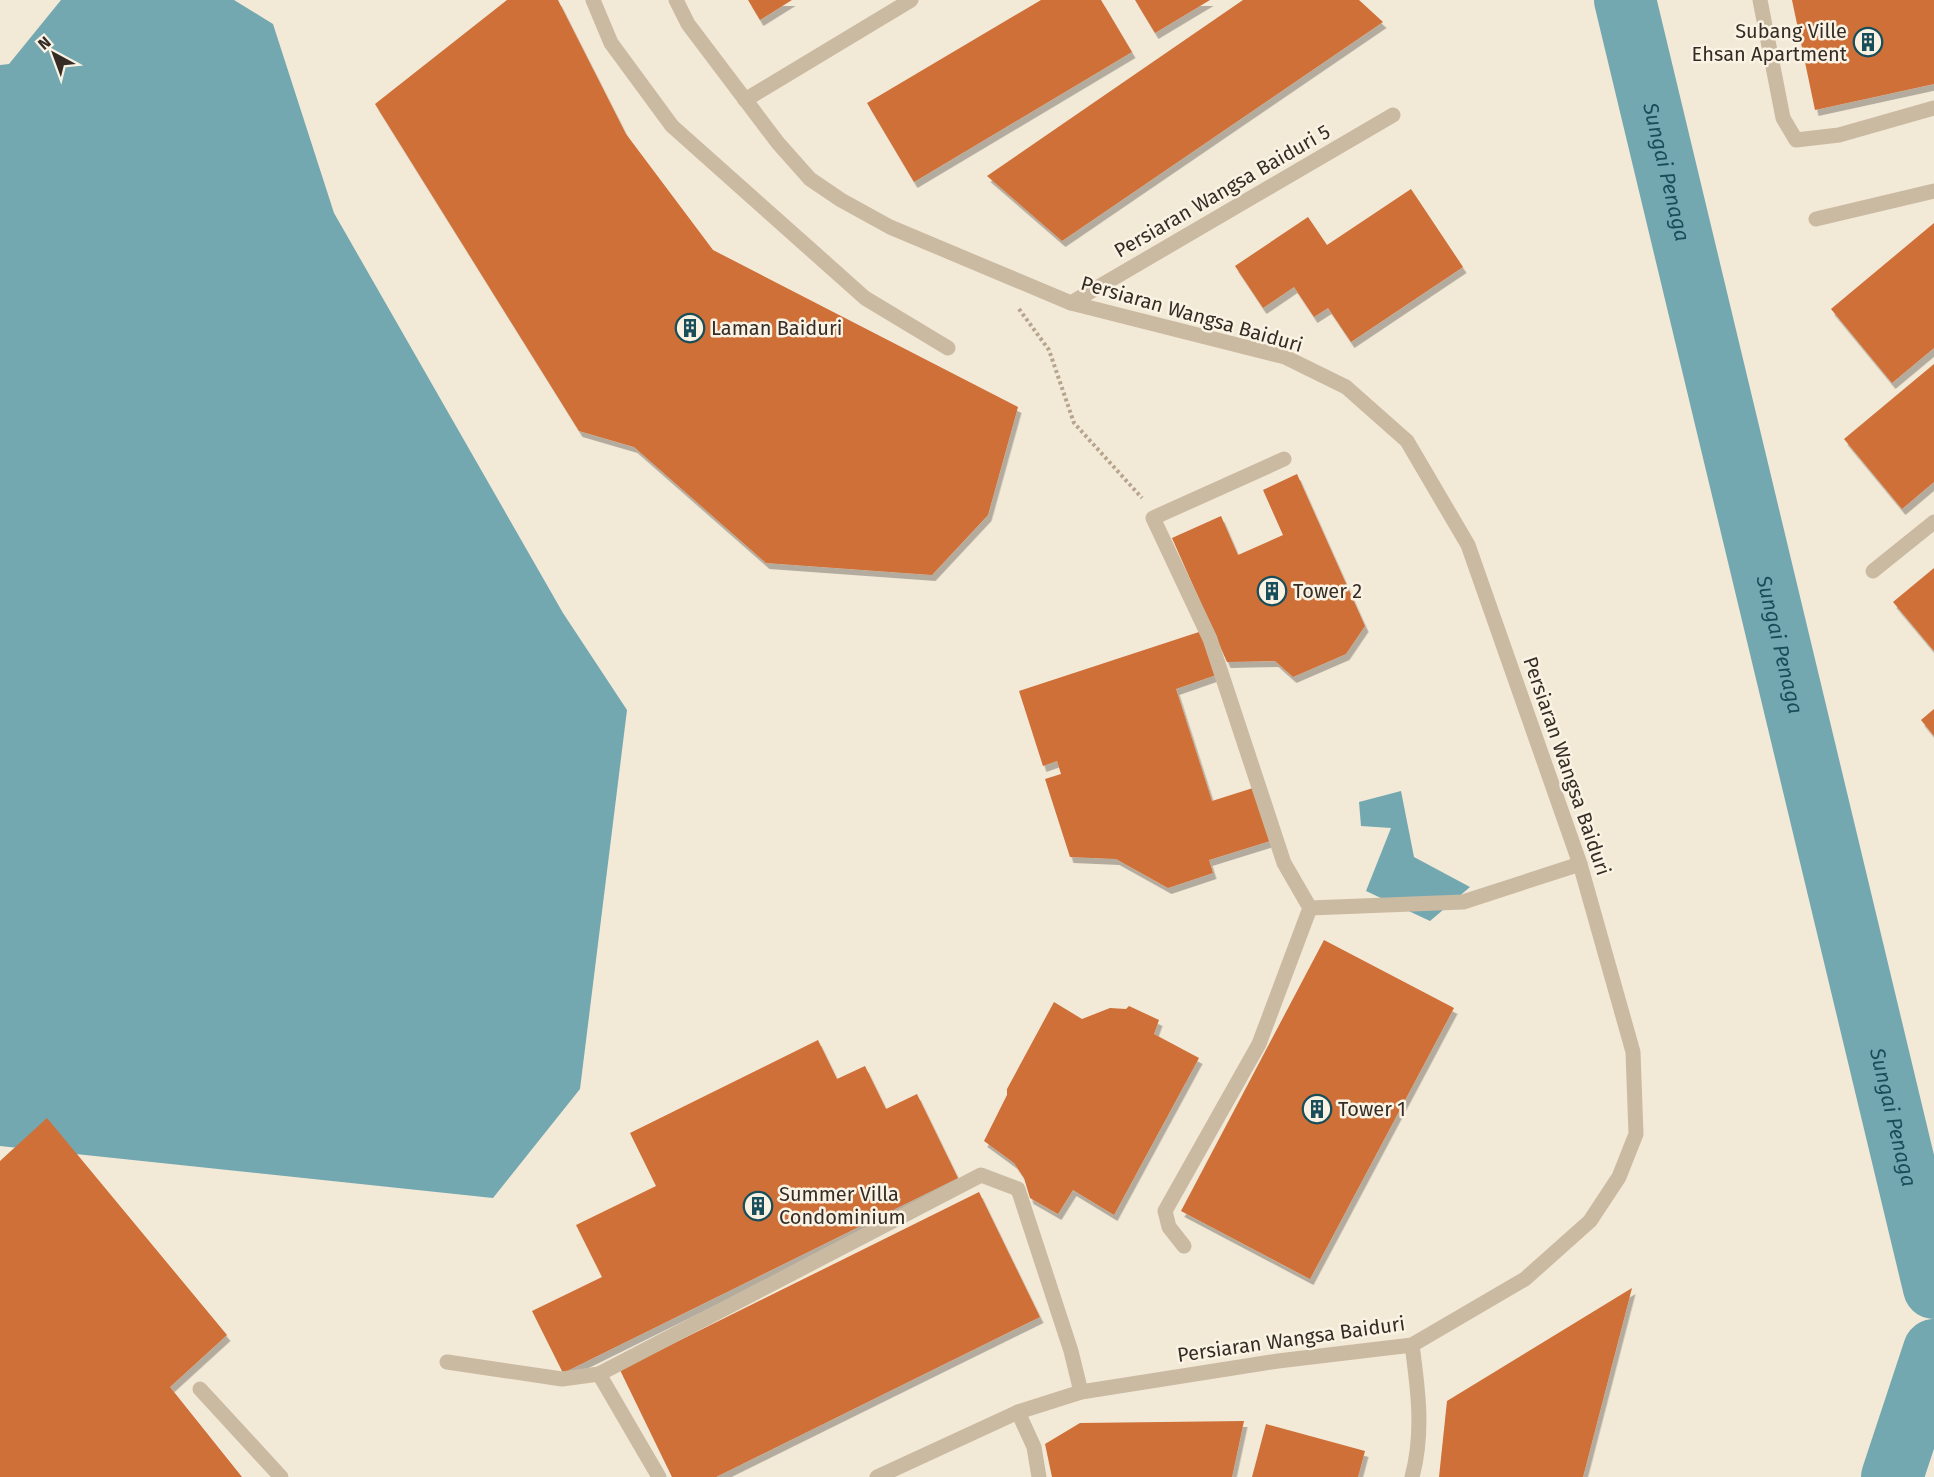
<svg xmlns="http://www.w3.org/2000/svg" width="1934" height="1477" font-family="'Fira Sans',sans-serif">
  <defs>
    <filter id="shadow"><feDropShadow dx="3.5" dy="6" stdDeviation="0" flood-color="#0004"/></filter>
  </defs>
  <rect width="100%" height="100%" fill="#f3e9d7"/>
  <g fill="#74a8b1">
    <path d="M61 0H234L273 24 334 213 563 613 627 710 580 1089 493 1198 0 1146V65L9 64Z"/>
    <path d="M1401 791 1414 857 1470 887 1430 921 1366 891 1391 828 1361 826 1359 802Z"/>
  </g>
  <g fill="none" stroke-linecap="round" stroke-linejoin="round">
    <g stroke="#74a8b1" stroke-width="62">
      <path id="s1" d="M1625 0 1934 1288"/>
      <path d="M1892 1477 1934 1350"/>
    </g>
  </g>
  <g fill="#ce6f39" filter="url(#shadow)">
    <path d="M507 0H558L626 134 713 250 1018 407 988 515 932 575 766 563 634 447 579 431 375 104Z"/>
    <path d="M748 0H792L760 20Z"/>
    <path d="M1041 0H1101L1132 52 914 182 867 103Z"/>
    <path d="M1135 0H1210L1155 33Z"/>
    <path d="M1243 0H1359L1383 22 1062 241 987 176Z"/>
    <path d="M1792 0H1934V84L1815 110Z"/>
    <path d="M1411 189 1463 267 1351 342 1328 308 1314 317 1294 287 1263 308 1235 266 1308 217 1327 245Z"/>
    <path d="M1934 223V348L1892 383 1831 309Z"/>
    <path d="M1934 364V482L1902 509 1844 439Z"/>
    <path d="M1297 474 1365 626 1346 654 1293 677 1275 661 1227 662 1172 538 1221 516 1238 555 1283 535 1263 490Z"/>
    <path d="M1934 568V651L1893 602Z"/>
    <path d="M1202 631 1216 675 1176 689 1212 801 1253 788 1270 841 1209 860 1213 873 1168 888 1116 859 1070 857 1045 779 1061 774 1057 761 1043 766 1019 691Z"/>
    <path d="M1934 709V736L1921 720Z"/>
    <path d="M1324 940 1454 1008 1310 1279 1181 1211Z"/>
    <path d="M1054 1002 1082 1019 1110 1008 1126 1009 1129 1006 1159 1020 1154 1034 1199 1058 1114 1215 1073 1190 1058 1214 1030 1198 1024 1178 1014 1163 984 1141 1007 1095V1089Z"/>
    <path d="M818 1040 837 1079 865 1066 886 1109 917 1094 958 1178 563 1373 532 1311 602 1277 576 1225 656 1186 630 1133Z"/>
    <path d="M47 1118 227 1335 170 1387 242 1477H0V1161Z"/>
    <path d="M979 1192 1040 1317 716 1477H672L620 1370Z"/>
    <path d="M1632 1288 1583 1477H1439L1447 1401Z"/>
    <path d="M1244 1421 1232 1477H1052L1045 1444 1080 1423Z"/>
    <path d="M1266 1424 1365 1451 1358 1477H1252Z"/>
  </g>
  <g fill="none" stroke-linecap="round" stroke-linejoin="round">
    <path stroke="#b7a48d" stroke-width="4" stroke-dasharray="3 3" stroke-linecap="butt" d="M1019 309 1049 350 1074 423 1142 498"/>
    <g stroke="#cbbaa2" stroke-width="15">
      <path d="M593 0 611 43 672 126 865 298 948 348"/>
      <path d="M1760 0 1783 118 1796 140 1839 135 1934 108"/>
      <path d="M1310 908 1463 902 1580 864"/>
      <path d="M1184 1246 1169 1227 1165 1211 1259 1044 1310 908 1284 863 1210 639 1153 518 1284 459"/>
      <path d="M447 1362 562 1379 599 1374 659 1477"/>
      <path d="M599 1374 981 1175 1018 1189 1071 1351 1081 1392"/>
      <path d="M200 1389 281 1477"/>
    </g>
    <g stroke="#cbbaa2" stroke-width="15">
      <path d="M676 0 688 24 778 143 810 179 841 200 890 227 1071 303 1393 115"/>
      <path d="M745 100 911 0"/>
      <path d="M1816 219 1934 191"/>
      <path d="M1873 571 1934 522"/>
      <path d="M1018 1412 1034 1447 1039 1477"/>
      <path d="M1412 1477C1424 1433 1418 1389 1412 1345"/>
    </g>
    <path stroke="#cbbaa2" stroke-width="15" d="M877 1477 1018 1412 1081 1392 1278 1361 1412 1345 1525 1279 1590 1221 1619 1177 1636 1134 1633 1052 1580 864 1468 545 1407 441 1346 387 1285 357 1071 303"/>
  </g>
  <defs>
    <g id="building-ring" transform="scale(1.5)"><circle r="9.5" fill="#faf2e3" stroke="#184e59" stroke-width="1.5"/><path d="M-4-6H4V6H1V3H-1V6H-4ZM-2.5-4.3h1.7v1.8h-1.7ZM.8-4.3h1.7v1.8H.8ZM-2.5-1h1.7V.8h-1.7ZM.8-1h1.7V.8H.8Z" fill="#184e59"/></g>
  </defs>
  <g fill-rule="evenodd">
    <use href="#building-ring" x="1868" y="42"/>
    <use href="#building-ring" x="690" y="328"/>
    <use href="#building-ring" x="1272" y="591"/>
    <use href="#building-ring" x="1317" y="1109"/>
    <use href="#building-ring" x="758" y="1206"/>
  </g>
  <g text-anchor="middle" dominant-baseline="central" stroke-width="5" stroke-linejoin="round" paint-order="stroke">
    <g font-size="20" fill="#352c25" stroke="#faf2e3" text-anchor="start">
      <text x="1847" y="31" text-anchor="end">Subang Ville<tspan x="1847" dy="23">Ehsan Apartment</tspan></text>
      <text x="711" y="328">Laman Baiduri</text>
      <text x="1293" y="591">Tower 2</text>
      <text x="1338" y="1109">Tower 1</text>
      <text x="779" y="1194">Summer Villa<tspan x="779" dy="23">Condominium</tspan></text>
    </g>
    <g font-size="20" fill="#352c25" stroke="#faf2e3">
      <text transform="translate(1222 191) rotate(-30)">Persiaran Wangsa Baiduri 5</text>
      <text transform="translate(1192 314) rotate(16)">Persiaran Wangsa Baiduri</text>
      <text transform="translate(1567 766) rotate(71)">Persiaran Wangsa Baiduri</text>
      <text transform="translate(1291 1339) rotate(-8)">Persiaran Wangsa Baiduri</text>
    </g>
    <g font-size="21" font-style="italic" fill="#184e59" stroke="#faf2e3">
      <text stroke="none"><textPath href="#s1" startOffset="177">Sungai Penaga</textPath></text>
      <text stroke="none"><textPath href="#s1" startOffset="663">Sungai Penaga</textPath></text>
      <text stroke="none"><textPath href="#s1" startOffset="1149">Sungai Penaga</textPath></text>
    </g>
  </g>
  <g transform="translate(54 54) rotate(319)" stroke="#faf2e3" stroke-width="4.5" paint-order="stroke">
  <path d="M0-4.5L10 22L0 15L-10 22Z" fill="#352c25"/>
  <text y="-9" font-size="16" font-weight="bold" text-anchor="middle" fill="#352c25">N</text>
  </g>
</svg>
